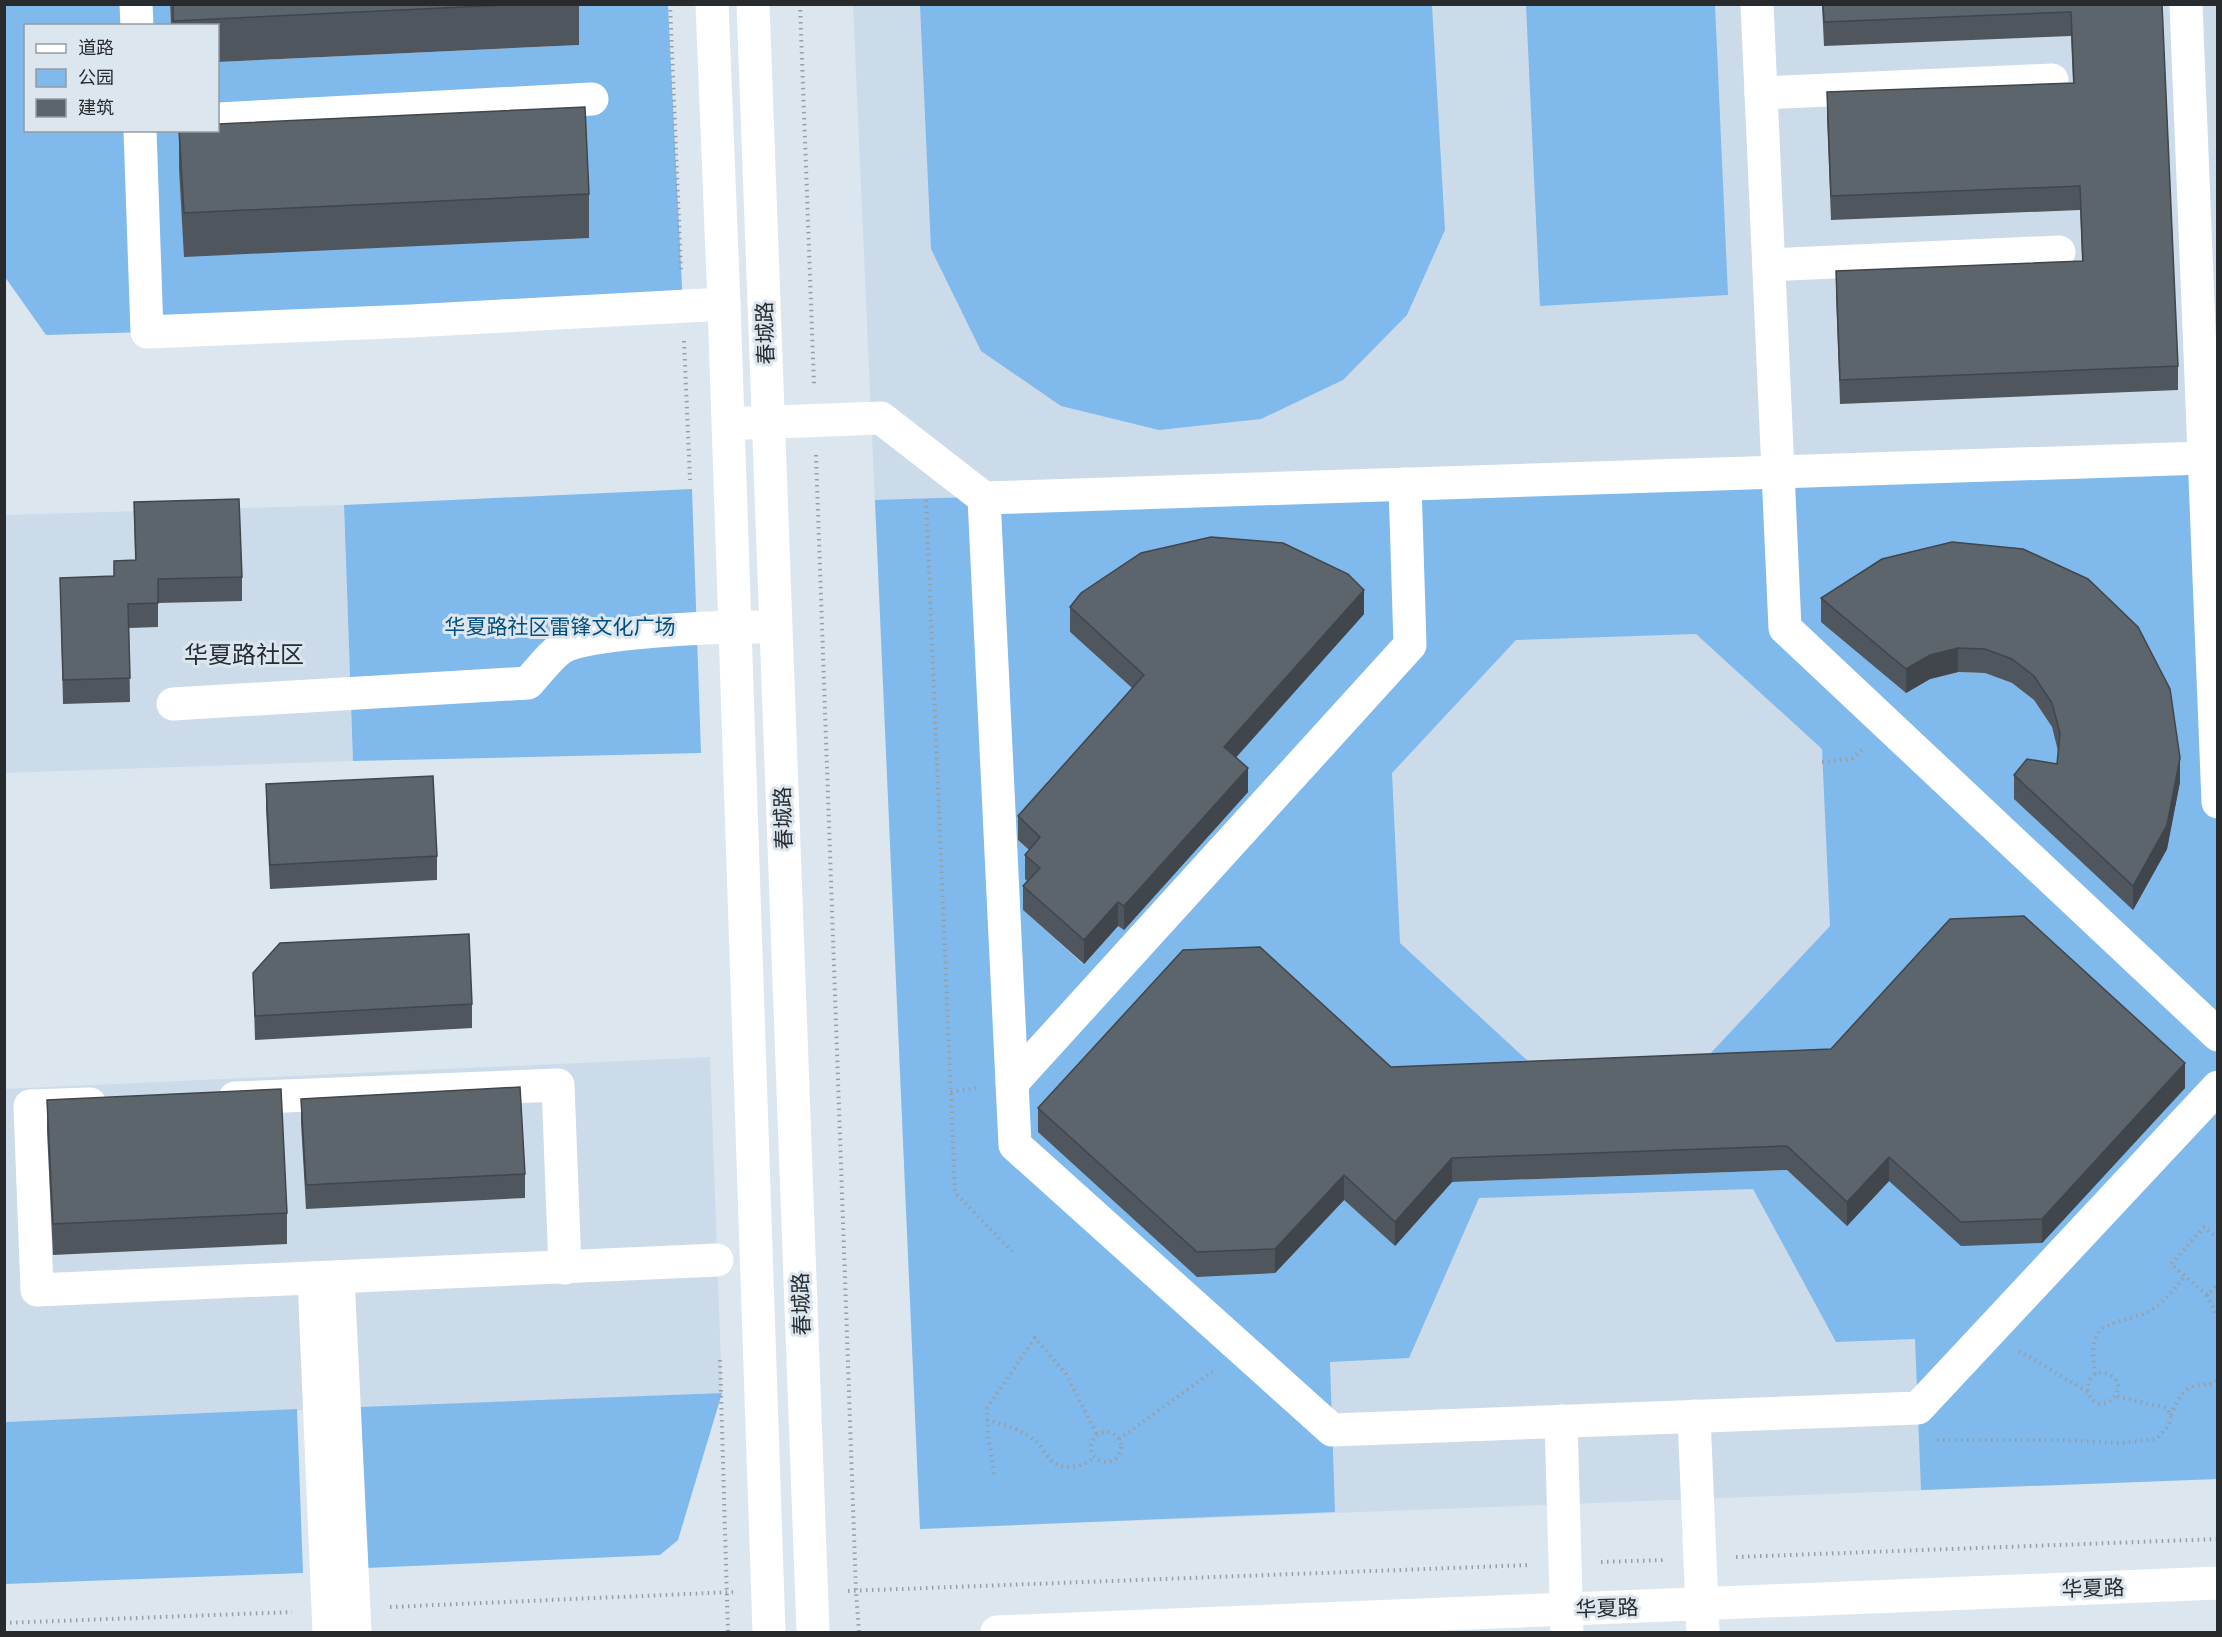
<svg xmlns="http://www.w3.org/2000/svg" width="2222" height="1637" font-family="Arial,'Noto Sans SC',sans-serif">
  <rect width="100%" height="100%" fill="#dce6ef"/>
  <g fill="#ccdbea">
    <path d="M853 5H2217V1479L920 1529Z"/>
    <path d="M344 505 353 761 5 773 4 515Z"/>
    <path d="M710 1057 722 1393 5 1422 4 1089Z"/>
  </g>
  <g fill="#80b9ec" fill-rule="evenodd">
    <path d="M4 5H170L171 25 26 26V130H218V62L579 45 577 5H668L683 307 147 332 46 335 5 277Z"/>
    <path d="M920 5H1432L1445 230 1407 315 1343 380 1261 419 1159 430 1061 406 981 351 931 249Z"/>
    <path d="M1526 5H1715L1728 295 1540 306Z"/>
    <path d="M2204 458 2218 806 2217 1479 1921 1490 1915 1339 1836 1342 1753 1189 1479 1198 1409 1358 1330 1362 1335 1512 920 1529 875 500ZM1363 614 1224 771 1247 792 1124 929 1118 926 1083 964 1023 910 1039 892 1040 861 1018 840 1144 699 1070 632ZM1822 621 2170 713 2180 782 2167 849 2060 757 2052 727 2034 700 2012 683 1985 673 1958 672 1930 679 1906 693ZM1696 634 1822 749 1830 926 1708 1056 1530 1063 1400 943 1392 773 1516 640ZM1831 1073 1847 1225 1787 1170 1452 1182 1395 1246 1344 1200 1391 1091Z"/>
    <path d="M692 489 701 753 353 761 344 505Z"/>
    <path d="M722 1393 678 1540 660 1555 366 1568 360 1407Z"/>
    <path d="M297 1409 303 1573 5 1584V1422Z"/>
  </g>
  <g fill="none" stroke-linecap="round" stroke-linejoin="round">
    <g stroke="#979fa5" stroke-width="4" stroke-dasharray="1.5 4.5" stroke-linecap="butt">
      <path d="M670 4 681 271"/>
      <path d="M800 4 814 385"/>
      <path d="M684 341 690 480"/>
      <path d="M816 455 856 1591 859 1632"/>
      <path d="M926 500 955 1193 1013 1252"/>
      <path d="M1822 762 1852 759 1862 750"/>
      <path d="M951 1092 976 1088"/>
      <path d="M2218 1239 2204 1227 2171 1264 2207 1295 2218 1284"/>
      <path d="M2207 1295 2218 1318"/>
      <path d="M2019 1351 2088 1392C2100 1423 2135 1385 2108 1374 2095 1368 2086 1380 2088 1392"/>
      <path d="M720 1360 728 1632"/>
      <path d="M2095 1374C2094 1363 2090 1342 2099 1332 2107 1323 2131 1318 2143 1314 2161 1306 2173 1291 2185 1276"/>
      <path d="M2171 1415C2176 1404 2181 1390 2195 1386 2205 1383 2207 1387 2218 1380"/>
      <path d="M987 1420C1004 1424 1020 1429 1034 1440 1041 1445 1045 1455 1052 1461 1063 1471 1085 1467 1094 1457"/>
      <circle cx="1106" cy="1447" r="15"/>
      <path d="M1119 1439 1213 1371"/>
      <path d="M1937 1440H2057L2122 1443 2156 1439 2168 1427 2171 1416 2167 1408 2116 1396"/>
      <path d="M994 1474 988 1435 987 1408 1035 1338 1066 1374 1097 1435"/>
      <path d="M1736 1557 2218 1539"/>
      <path d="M1601 1562 1665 1560"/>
      <path d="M848 1591 1530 1565"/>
      <path d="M390 1607 733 1592"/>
      <path d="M4 1623 292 1612"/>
    </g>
    <g stroke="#fff" stroke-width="33">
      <path d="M136 4 137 26"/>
      <path d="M712 4 724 304 769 1632"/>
      <path d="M753 4 813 1632"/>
      <path d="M1757 4 1785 628 2218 1035"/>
      <path d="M2186 4 2218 802"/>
      <path d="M1761 93 2052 80"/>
      <path d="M218 119 592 99"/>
      <path d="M140 130 147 332 411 321 724 304"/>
      <path d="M1769 265 2059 252"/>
      <path d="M746 423 881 418 984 498"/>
      <path d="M2204 458 984 498 1015 1145 1332 1430 1918 1408 2218 1087"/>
      <path d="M173 704 528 683C538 672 548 658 560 649 585 631 720 627 756 627"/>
      <path d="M1012 1083 1410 645 1405 484"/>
      <path d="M235 1098 558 1085 565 1268"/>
      <path d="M90 1104 30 1106 37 1290 717 1260"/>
      <path d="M338 1277 355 1632"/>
      <path d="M314 1278 329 1632"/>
      <path d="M1694 1416 1703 1632"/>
      <path d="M1561 1421 1567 1632"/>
      <path d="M997 1632 2218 1583"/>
    </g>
  </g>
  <g fill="#4f565d">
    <path d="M170 4H579V45L218 62V26H171Z"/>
    <path d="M1822 4H2162L2178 366V390L1840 404 1836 295V271L2082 261 2080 210 1831 220 1827 116V92L2073 83 2071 36 1824 46Z"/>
    <path d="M179 130 589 194V238L184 257 179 169Z"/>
    <path d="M134 502 242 577V601L158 603V627L129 628 130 702 63 704 60 578 114 576 135 560Z"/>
    <path d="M1882 559 2180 782 2167 849 2133 910 2014 799V775L2057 764 2058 751 2052 727 2034 700 2012 683 1985 673 1958 672 1930 679 1906 693 1821 622V598Z"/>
    <path d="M1070 607 1364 614 1236 757 1248 792 1124 930 1118 926 1084 964 1023 910V886L1027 881 1025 879V855L1029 850 1018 840V816L1132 688 1070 632Z"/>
    <path d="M266 784 437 856V880L270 889 266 808Z"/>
    <path d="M253 973 472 1004V1028L255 1040Z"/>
    <path d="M1391 1067 2185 1088 2042 1243 1961 1246 1889 1181 1847 1226 1787 1170 1452 1182 1395 1246 1344 1200 1275 1273 1197 1277 1038 1132V1108Z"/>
    <path d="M301 1099 525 1174V1198L306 1209 301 1123Z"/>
    <path d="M47 1100 287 1213V1244L53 1255 47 1131Z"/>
  </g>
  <g fill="#40464c">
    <path d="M1364 590V614L1224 771V747Z"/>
    <path d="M1958 648V672L1930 679 1906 693V669L1930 655Z"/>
    <path d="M2180 758V782L2167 849 2133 910V886Z"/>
    <path d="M1248 768V792L1124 930V906Z"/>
    <path d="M1118 902V926L1084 964V940Z"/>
    <path d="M2185 1063V1088L2042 1243V1219Z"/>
    <path d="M1889 1157V1181L1847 1226V1202Z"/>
    <path d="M1452 1158V1182L1395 1246V1222Z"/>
    <path d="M1344 1175V1200L1275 1273V1249Z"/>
  </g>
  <g fill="#5c646c" stroke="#40464c" stroke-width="1.5">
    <path d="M173 4H524L173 21Z"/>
    <path d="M1823 4H2162L2178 366 1840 380 1836 271 2083 261 2080 186 1831 196 1827 92 2074 83 2071 12 1824 22Z"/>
    <path d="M585 107 589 194 184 213 179 130H218V124Z"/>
    <path d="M239 499 242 577 158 579V603L128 604 130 678 63 680 60 578 114 576V561L136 560 134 502Z"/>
    <path d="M1211 537 1283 543 1348 574 1364 590 1224 747 1248 768 1124 906 1118 902 1084 940 1023 886 1040 868 1025 855 1040 837 1018 816 1144 675 1070 607 1081 593 1141 553Z"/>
    <path d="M1952 542 2023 549 2088 579 2138 627 2170 689 2180 758 2167 825 2133 886 2014 775 2027 759 2057 764 2060 733 2052 703 2034 676 2012 659 1985 649 1958 648 1930 655 1906 669 1821 598 1882 559Z"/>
    <path d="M433 776 437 856 270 865 266 784Z"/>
    <path d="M2024 916 2185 1063 2042 1219 1961 1222 1889 1157 1847 1202 1787 1146 1452 1158 1395 1222 1344 1175 1275 1249 1197 1252 1038 1108 1183 950 1260 947 1391 1067 1831 1049 1950 919Z"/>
    <path d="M469 934 472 1004 255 1016 253 973 280 943Z"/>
    <path d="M520 1087 525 1174 306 1185 301 1099Z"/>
    <path d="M281 1089 287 1213 53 1224 47 1100Z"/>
  </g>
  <g text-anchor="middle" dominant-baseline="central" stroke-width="6" stroke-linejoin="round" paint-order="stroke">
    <g font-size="21" fill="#272b2e" stroke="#dce6ef">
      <text transform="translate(765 333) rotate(-92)">春城路</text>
      <text transform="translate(783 818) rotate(-92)">春城路</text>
      <text transform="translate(801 1304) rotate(-92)">春城路</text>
      <text transform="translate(2093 1588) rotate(-2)">华夏路</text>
      <text transform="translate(1607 1608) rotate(-2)">华夏路</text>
    </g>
    <g font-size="21" fill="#034e7f" stroke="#dce6ef">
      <text x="560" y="626">华夏路社区雷锋文化广场</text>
    </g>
    <g font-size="24" fill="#252c33" stroke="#dce6ef">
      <text x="244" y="654">华夏路社区</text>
    </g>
  </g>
  <rect width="2222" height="1637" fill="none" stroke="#272b2e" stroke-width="12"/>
  <rect x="24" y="24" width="195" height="108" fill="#dce6ef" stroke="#949ba2" stroke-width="1.5"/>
  <rect x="36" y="44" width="30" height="9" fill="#ffffff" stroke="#949ba2" stroke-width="1.5"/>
  <text x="78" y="54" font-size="18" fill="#272b2e">道路</text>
  <rect x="36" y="69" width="30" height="18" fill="#80b9ec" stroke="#949ba2" stroke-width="1.5"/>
  <text x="78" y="84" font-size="18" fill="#272b2e">公园</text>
  <rect x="36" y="99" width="30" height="18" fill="#5c646c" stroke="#949ba2" stroke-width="1.5"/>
  <text x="78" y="114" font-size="18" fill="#272b2e">建筑</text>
</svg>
